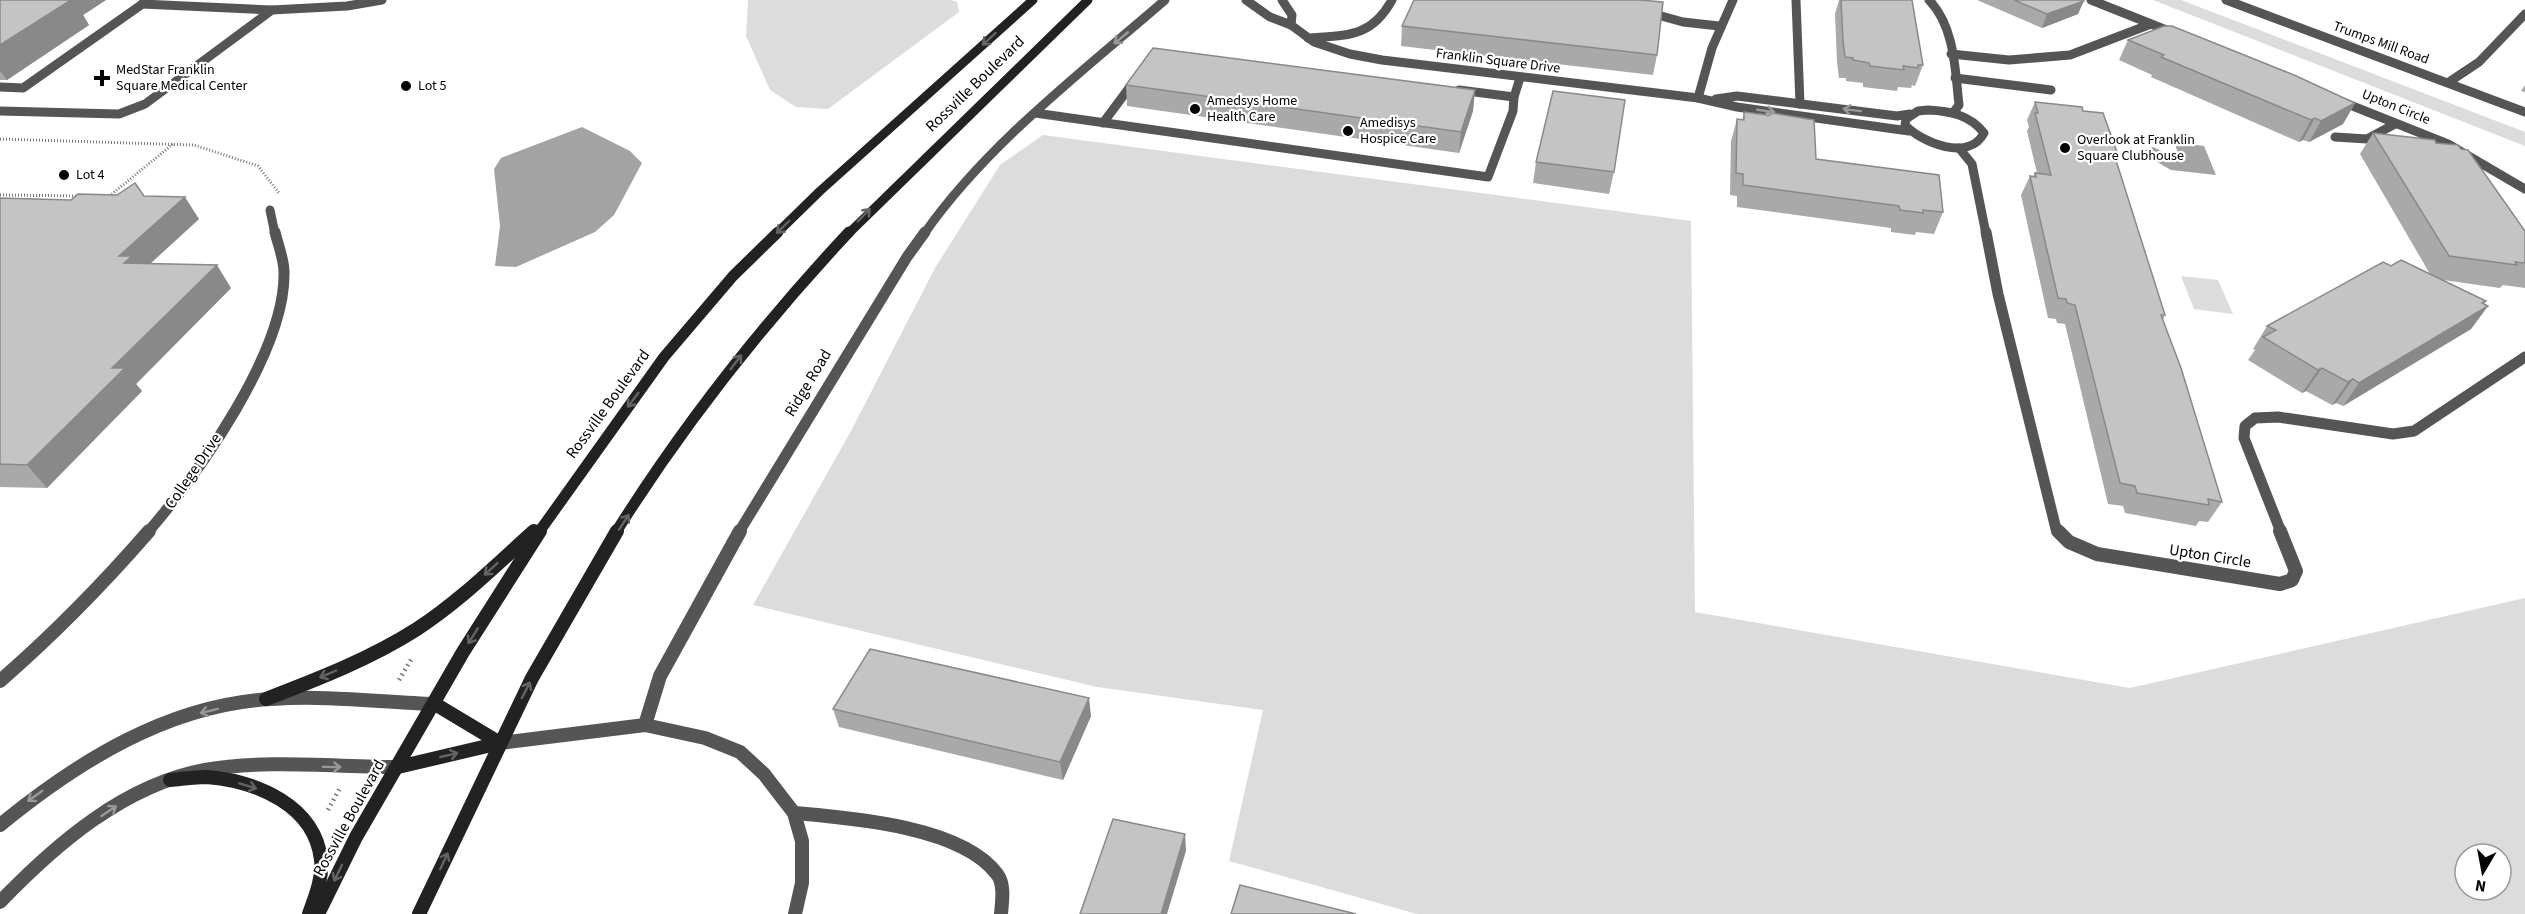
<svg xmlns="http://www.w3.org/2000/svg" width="2525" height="914" font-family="'Source Sans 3',sans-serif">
  <rect width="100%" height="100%" fill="#fff"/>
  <g fill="#dcdcdc" fill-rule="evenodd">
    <path d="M748 0H951L957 2 959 12 828 109 796 107 770 90 746 36Z"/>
    <path d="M2153 0H2181L2525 132V146Z"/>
    <path d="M1043 135 1691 221 1695 612 2130 688 2525 598V914H1417L1229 861 1263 710 1097 687 753 605 851 431 935 268 1000 165ZM2465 854H2501V890H2465Z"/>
    <path d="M2181 276 2218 280 2233 314 2194 309Z"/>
  </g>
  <g fill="#a3a3a3">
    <path d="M582 127 630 151 642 163 614 215 595 232 516 267 495 266 500 226 494 169 501 158Z"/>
    <path d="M2174 142 2204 146 2216 175 2171 170 2140 152 2153 147 2177 158H2180Z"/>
  </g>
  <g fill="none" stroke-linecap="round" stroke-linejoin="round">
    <g stroke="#777" stroke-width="3" stroke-dasharray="1 2" stroke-linecap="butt">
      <path d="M0 139 194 145 258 166 279 193"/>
      <path d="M0 195 80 196"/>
      <path d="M107 198 173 144"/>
    </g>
    <g stroke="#777" stroke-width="4.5" stroke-dasharray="1.5 4" stroke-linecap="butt">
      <path d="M399 680 412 658"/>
      <path d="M328 810 341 786"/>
    </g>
    <g stroke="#555" stroke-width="9">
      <path d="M1796 0 1800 104"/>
      <path d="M142 4 272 10"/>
      <path d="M1647 12 1683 22 1719 26"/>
      <path d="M1308 38C1347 35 1371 38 1392 0"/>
      <path d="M1955 78 2051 90"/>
      <path d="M0 87 23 88 148 0"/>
      <path d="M1514 97 1520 78"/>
      <path d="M0 111 119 114 145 104 272 10 347 6 382 0"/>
      <path d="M1035 113 1488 177 1513 111 1514 97 1459 90"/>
      <path d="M1103 123 1135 80"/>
      <path d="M2335 137 2367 139 2395 124"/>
    </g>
    <g stroke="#555" stroke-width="9">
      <path d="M1246 0 1270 17 1291 25 1314 42 1350 54 1382 60 1698 98 1737 107 1909 131"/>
      <path d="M1282 0 1292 15 1291 25"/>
      <path d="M1929 0C1955 27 1955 70 1959 105L1953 113"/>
      <path d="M2091 0 2174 33"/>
      <path d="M2226 0 2525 112"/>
      <path d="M1951 54 2009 60 2070 55 2151 24"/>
      <path d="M2449 82 2479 62 2525 14"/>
      <path d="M1698 98 1712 48 1733 0"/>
      <path d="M1716 99 1737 96 1897 116 1910 114"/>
      <path d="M2340 101 2448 144 2525 189"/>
      <path d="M1928 110C1950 111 1970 115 1984 133 1969 162 1922 143 1905 125L1906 119 1918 111Z"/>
      <path d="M1959 148 1972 164 1986 234"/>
      <path d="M270 210 275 234"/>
      <path d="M924 234C986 145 1083 71 1165 0"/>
    </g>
    <g stroke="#555" stroke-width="11">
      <path d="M1986 232 1998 294 2056 529 2059 532"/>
      <path d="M148 532C198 474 286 351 284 272 284 259 278 245 275 232"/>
      <path d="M739 532 907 257 925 232"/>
      <path d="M2281 532 2244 438 2245 426 2255 418 2278 417 2393 434 2414 431 2525 357"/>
    </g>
    <g stroke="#555" stroke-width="14">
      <path d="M2058 531 2069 542 2097 554 2280 584 2292 580 2296 571 2280 531"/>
      <path d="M0 681C54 634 103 584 149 531"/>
      <path d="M645 725 660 676 740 531"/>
      <path d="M500 743 645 725 705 738 740 752 764 774 794 813 802 841V883L795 914"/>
      <path d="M794 813C850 818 961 826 997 874 1005 884 1002 902 1001 914"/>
      <path d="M0 825C77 762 169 704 272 699 325 695 381 702 435 704"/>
      <path d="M0 902C56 844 124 785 205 770 265 759 337 767 398 767"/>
    </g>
    <g stroke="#222" stroke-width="9">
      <path d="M776 234 820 191 1033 0"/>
      <path d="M848 234 1088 0"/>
    </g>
    <g stroke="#222" stroke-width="11">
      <path d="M539 532 664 357 733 276 778 232"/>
      <path d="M616 532C684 424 762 325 849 232"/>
    </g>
    <g stroke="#222" stroke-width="14">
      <path d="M266 699C318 679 370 659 417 629 460 601 496 565 534 531"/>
      <path d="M435 704 500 743"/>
      <path d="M398 767 500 743"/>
      <path d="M170 780C182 779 195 777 207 777 256 781 315 805 321 860 323 878 315 897 309 914"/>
      <path d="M318 914 356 837 463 652 540 531"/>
      <path d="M419 914 532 678 617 531"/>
    </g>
  </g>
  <g fill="#a9a9a9">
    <path d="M0 0H106L83 15 89 25 7 80H0Z"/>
    <path d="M1839 0H1912L1923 65 1915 86 1912 85 1911 88 1898 87 1897 91 1863 87V83L1846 81V78H1839L1837 62 1835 14Z"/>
    <path d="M1977 0H2083L2078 14 2042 28Z"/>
    <path d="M1402 26 1657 55 1653 75 1401 46Z"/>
    <path d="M2128 40 2355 103 2343 124 2309 142 2303 140 2299 142 2151 77 2152 75 2119 60Z"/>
    <path d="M1126 85 1475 90 1473 111 1459 153 1127 106Z"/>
    <path d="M2525 85V92L2521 91Z"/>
    <path d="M2035 102 2083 111 2118 155 2115 159 2165 315 2163 320 2222 502 2208 522 2199 521 2196 526 2125 513 2123 506 2108 504 2065 324 2057 323 2056 319 2048 318 2021 195 2030 176H2033L2035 173H2037L2027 131 2029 127 2027 120Z"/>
    <path d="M1744 112 1766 114V112L1816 159 1943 212 1934 234 1916 232 1915 235 1891 232V228L1737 207V196L1730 195 1731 141 1737 119 1742 120Z"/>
    <path d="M2373 133 2436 143 2525 231V288L2503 285 2500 288 2443 280 2488 306 2471 329 2343 406 2336 403 2332 405 2306 391 2302 393 2248 360 2255 350 2253 349 2267 326 2391 266 2430 274 2360 154Z"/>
    <path d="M1536 162 1614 172 1609 194 1533 183Z"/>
    <path d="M117 195 144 196 199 219 150 264 231 288 136 384 142 391 47 488 0 487V198L71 200Z"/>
    <path d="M833 709 1091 716 1063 780 839 727Z"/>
  </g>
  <g fill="#898989">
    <path d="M56 0H106L83 15 89 25 7 80 0 71V45Z"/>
    <path d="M2084 1 2078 14 2042 28 2047 14Z"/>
    <path d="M1475 90 1473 111 1459 153 1461 132Z"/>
    <path d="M2355 103 2343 124 2309 142 2321 121Z"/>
    <path d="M2315 118 2303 140 2299 142 2311 120Z"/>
    <path d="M185 197 199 219 142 271 139 286 119 256Z"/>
    <path d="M217 265 231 288 136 384 142 391 47 488 27 465 112 368Z"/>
    <path d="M2486 301 2477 313 2488 306 2471 329 2343 406 2359 383Z"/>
    <path d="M2322 368 2306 391 2302 393 2318 370Z"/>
    <path d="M2353 379 2336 403 2332 405 2348 382Z"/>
    <path d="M1089 698 1091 716 1063 780 1060 762Z"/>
    <path d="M1185 834 1186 851 1167 914H1161Z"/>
  </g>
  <g fill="#c4c4c4" stroke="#898989" stroke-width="1.5">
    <path d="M0 0H71L0 45Z"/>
    <path d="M1414 0H1640L1663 2 1657 55 1402 26Z"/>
    <path d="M1841 0H1912L1923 65H1918V68L1903 66 1904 70 1870 66 1869 63 1853 60V58L1845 57 1843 41Z"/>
    <path d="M2014 0H2083L2084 1 2047 14Z"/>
    <path d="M2164 26H2172L2294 75 2355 103 2321 121 2315 118 2311 120 2161 57 2164 55 2128 40Z"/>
    <path d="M1153 48 1475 90 1461 132 1126 85Z"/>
    <path d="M1553 91 1625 100 1614 172 1536 162Z"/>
    <path d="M2035 102 2082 107 2083 111 2103 113 2118 155 2114 154 2165 315H2161L2181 368 2222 502 2208 499 2209 505 2137 493 2135 486 2120 483 2075 305 2067 303 2066 299 2058 298 2030 176 2036 177 2035 173 2051 175 2035 113H2038Z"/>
    <path d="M1744 112 1766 115V112L1814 120 1816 159 1939 175 1943 212 1923 210V213L1900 210 1899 206 1743 185V174L1736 173 1737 119 1744 120Z"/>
    <path d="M2373 133 2435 140 2436 143 2458 145 2461 149 2468 150 2525 231V263L2515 262 2517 265 2449 256Z"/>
    <path d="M135 183 144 196 185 197 119 256H132L124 263 217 265 112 368H125L27 465 0 464V198L71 200 78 194 117 195Z"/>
    <path d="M2401 260 2486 301 2482 303 2488 306 2359 383 2353 379 2348 382 2322 368 2318 370 2263 337 2276 330 2267 326 2383 262 2391 266Z"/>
    <path d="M870 649 1089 698 1060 762 833 709Z"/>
    <path d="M1113 819 1185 834 1161 914H1080Z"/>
    <path d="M1240 885 1356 914H1231Z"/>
  </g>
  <defs><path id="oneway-shaft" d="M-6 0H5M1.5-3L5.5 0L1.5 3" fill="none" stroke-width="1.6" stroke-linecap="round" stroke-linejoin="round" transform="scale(1.5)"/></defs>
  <g stroke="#999">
    <use href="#oneway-shaft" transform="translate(1121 38) rotate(140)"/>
    <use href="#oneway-shaft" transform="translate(1852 110) rotate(-173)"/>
    <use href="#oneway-shaft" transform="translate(1766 111) rotate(8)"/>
    <use href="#oneway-shaft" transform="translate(209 711) rotate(166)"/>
    <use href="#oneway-shaft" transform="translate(332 767) rotate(1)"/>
    <use href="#oneway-shaft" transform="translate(35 796) rotate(144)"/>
    <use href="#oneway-shaft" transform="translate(109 811) rotate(-34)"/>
  </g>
  <g stroke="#646464">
    <use href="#oneway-shaft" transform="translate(989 39) rotate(138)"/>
    <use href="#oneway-shaft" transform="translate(864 215) rotate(-46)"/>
    <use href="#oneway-shaft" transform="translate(783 227) rotate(136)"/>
    <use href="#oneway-shaft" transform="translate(736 362) rotate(-53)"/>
    <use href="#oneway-shaft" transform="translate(633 400) rotate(127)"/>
    <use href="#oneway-shaft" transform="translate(624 522) rotate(-57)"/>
    <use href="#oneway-shaft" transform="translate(491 569) rotate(138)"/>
    <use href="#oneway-shaft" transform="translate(473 636) rotate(122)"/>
    <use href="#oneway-shaft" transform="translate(328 674) rotate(157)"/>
    <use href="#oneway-shaft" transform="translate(526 690) rotate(-63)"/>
    <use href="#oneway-shaft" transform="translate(449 755) rotate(-13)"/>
    <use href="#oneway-shaft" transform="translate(248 786) rotate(17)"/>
    <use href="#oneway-shaft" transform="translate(444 861) rotate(-65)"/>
    <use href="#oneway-shaft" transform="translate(338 873) rotate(116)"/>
  </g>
  <g fill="#000" stroke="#fff" stroke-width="2">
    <path d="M99 69h6v6h6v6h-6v6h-6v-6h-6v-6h6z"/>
    <circle cx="406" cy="86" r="6"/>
    <circle cx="1195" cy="109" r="6"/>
    <circle cx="1348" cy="131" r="6"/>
    <circle cx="2065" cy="148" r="6"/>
    <circle cx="64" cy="175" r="6"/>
  </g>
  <g text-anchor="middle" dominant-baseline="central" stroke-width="4.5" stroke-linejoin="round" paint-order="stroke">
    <g font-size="14" fill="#000" stroke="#fff">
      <text transform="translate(2381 43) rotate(20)">Trumps Mill Road</text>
      <text transform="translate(1498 61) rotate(7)">Franklin Square Drive</text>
      <text transform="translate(2396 107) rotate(22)">Upton Circle</text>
    </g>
    <g font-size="14" fill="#000" stroke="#fff" text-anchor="start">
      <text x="116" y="70">MedStar Franklin<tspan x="116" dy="16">Square Medical Center</tspan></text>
      <text x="418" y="86">Lot 5</text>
      <text x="1207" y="101">Amedsys Home<tspan x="1207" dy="16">Health Care</tspan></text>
      <text x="1360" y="123">Amedisys<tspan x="1360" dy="16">Hospice Care</tspan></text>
      <text x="2077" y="140">Overlook at Franklin<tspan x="2077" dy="16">Square Clubhouse</tspan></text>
      <text x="76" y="175">Lot 4</text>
    </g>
    <g font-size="16" fill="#000" stroke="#fff">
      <text transform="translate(975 84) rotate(-44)">Rossville Boulevard</text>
      <text transform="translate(808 383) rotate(-59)">Ridge Road</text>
      <text transform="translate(608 404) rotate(-54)">Rossville Boulevard</text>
      <text transform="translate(193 471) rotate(-56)">College Drive</text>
      <text transform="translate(2210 556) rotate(9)">Upton Circle</text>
      <text transform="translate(349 818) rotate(-61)">Rossville Boulevard</text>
    </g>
  </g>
  <g transform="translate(2483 872) rotate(190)"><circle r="28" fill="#ffffff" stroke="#999999" stroke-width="1.5"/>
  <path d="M0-4.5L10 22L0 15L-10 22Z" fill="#000000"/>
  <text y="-9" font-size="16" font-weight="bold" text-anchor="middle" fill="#000000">N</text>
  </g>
</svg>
